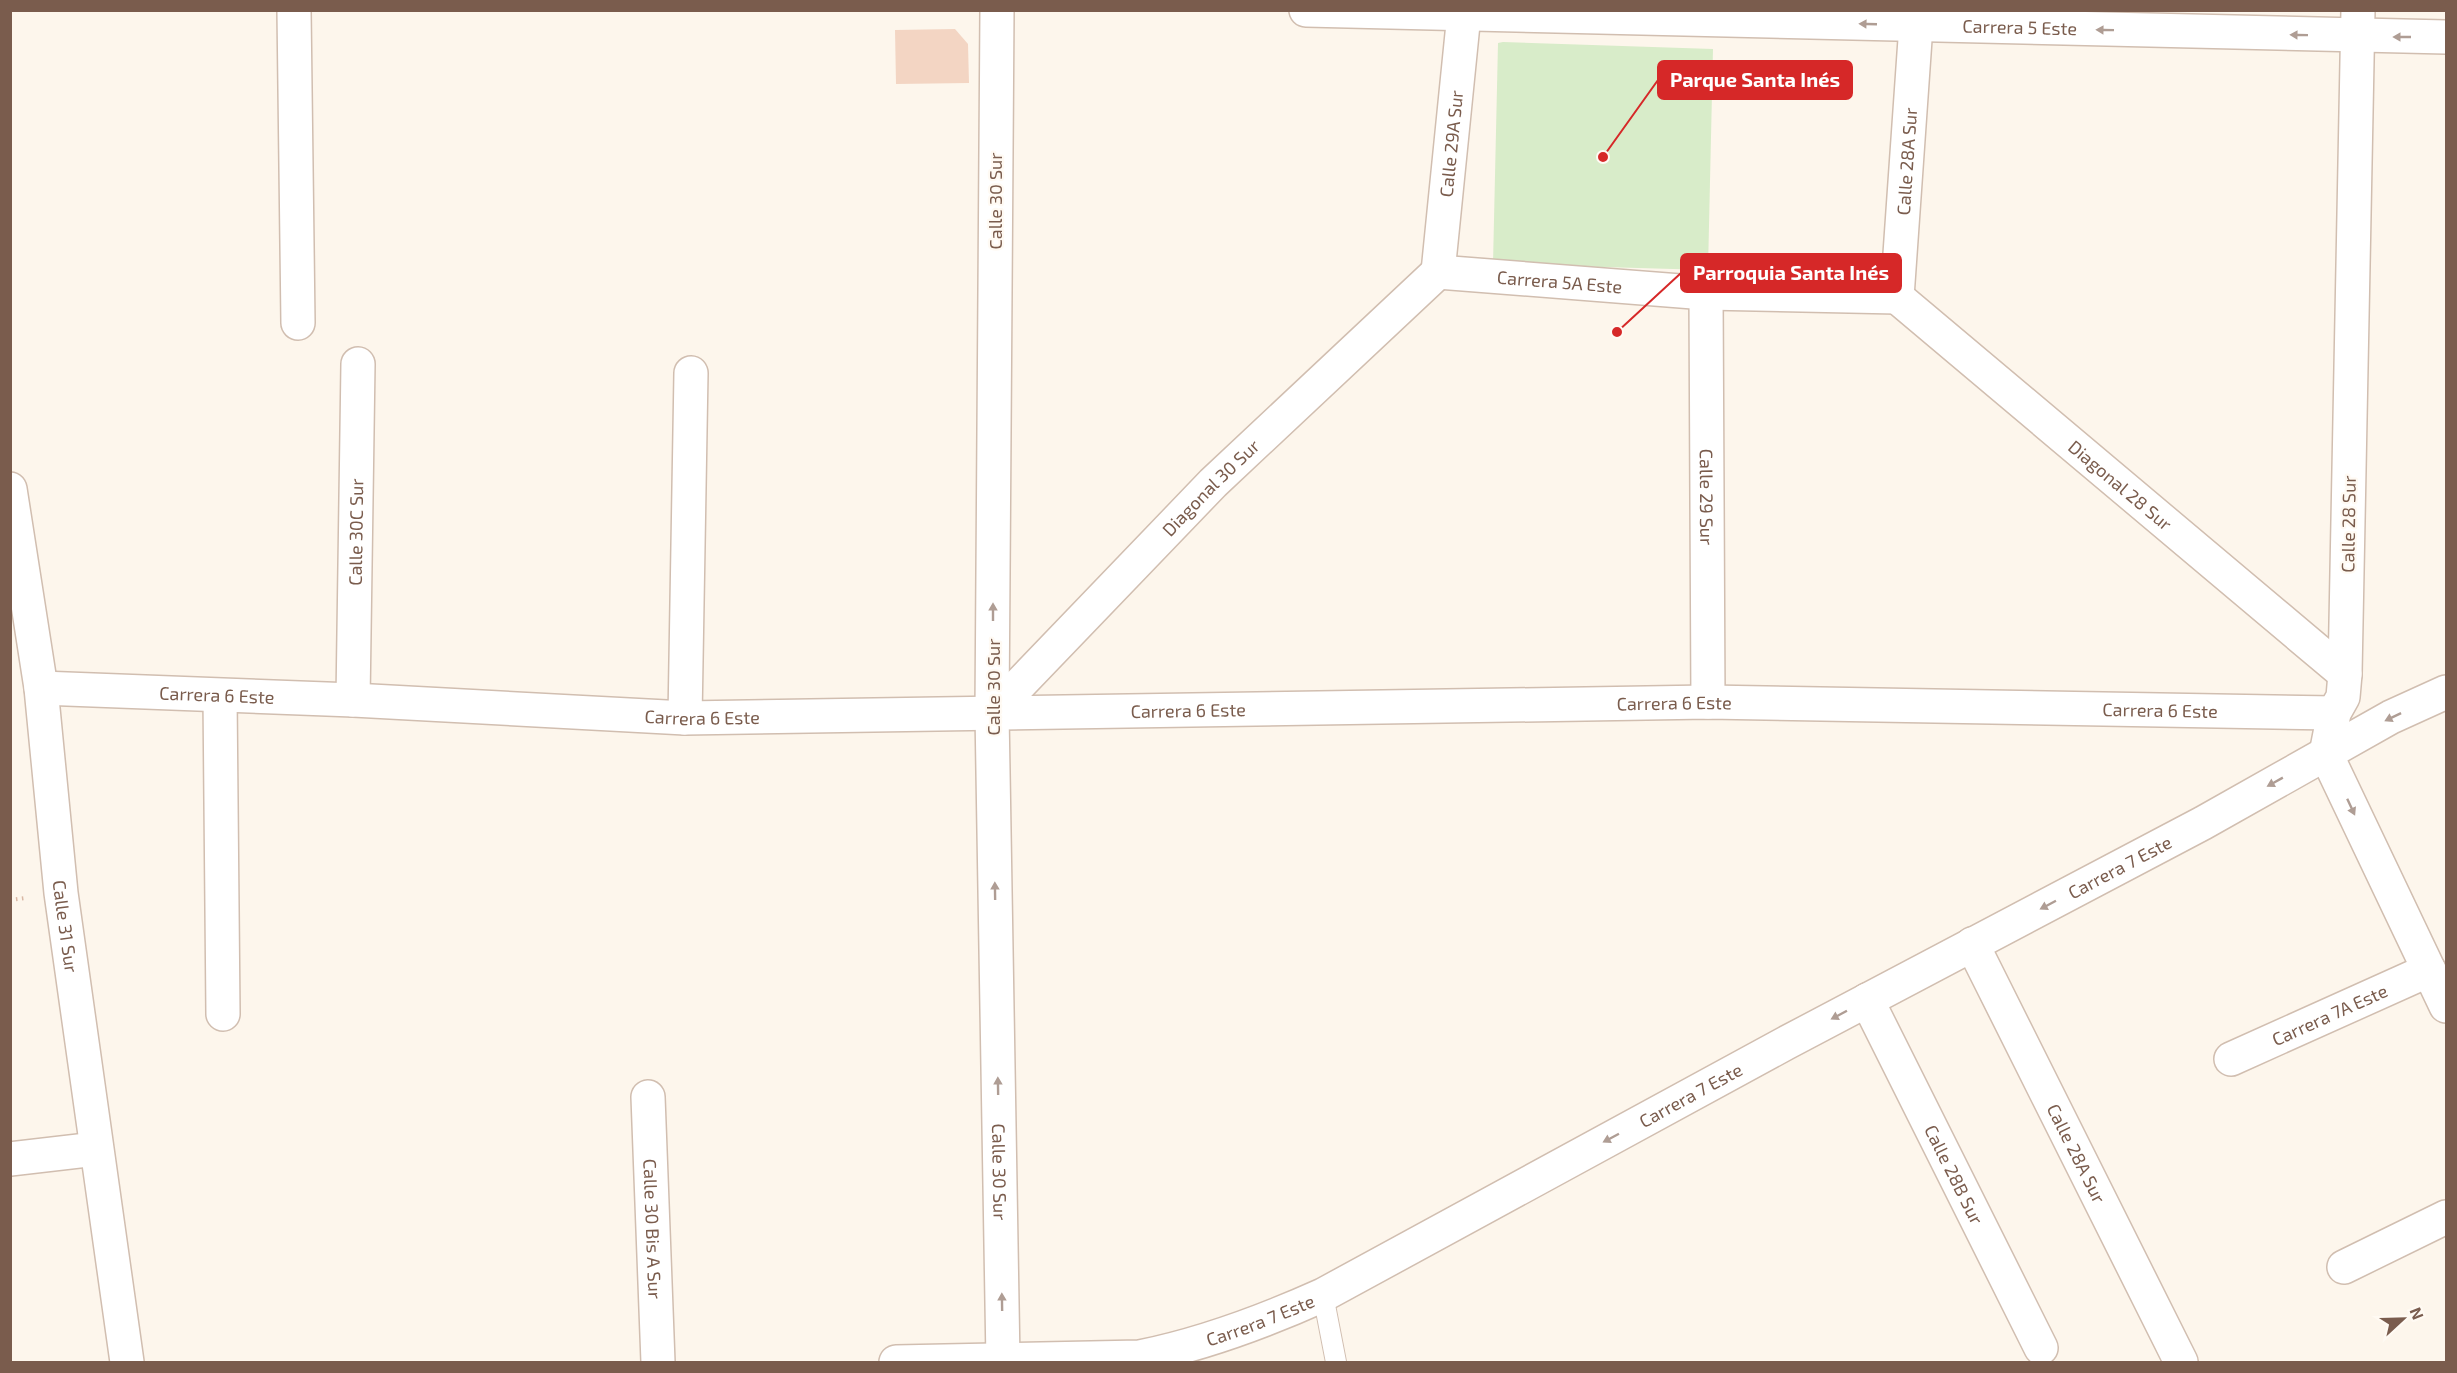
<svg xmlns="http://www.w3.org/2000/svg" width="2457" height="1373" font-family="'Exo 2',sans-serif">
  <rect width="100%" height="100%" fill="#fdf6ec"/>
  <path fill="#d8ecc9" d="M1503 42 1713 49 1708 270 1493 264 1498 43Z"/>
  <path fill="#f3d5c3" d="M955 29 968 44 969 83 896 84 895 30Z"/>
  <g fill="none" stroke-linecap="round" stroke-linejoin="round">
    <g stroke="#d1beb0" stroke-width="22">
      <path id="lane" d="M1323 1295 1336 1362"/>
    </g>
    <g stroke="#d1beb0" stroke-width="36">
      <g id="street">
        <path d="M294 10 298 323"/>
        <path id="s1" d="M997 10 992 713 1003 1362"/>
        <path id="s2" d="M1306 10 2446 37"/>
        <path d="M2358 10 2345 674 2343 697 2334 713 2326 754 2446 1006"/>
        <path id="s3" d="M1438 272 1706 293 1897 297"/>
        <path id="s4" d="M1438 272 1464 14"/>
        <path id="s5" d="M1706 293 1708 702"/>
        <path id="s6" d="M1897 297 2345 674"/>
        <path id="s7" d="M1897 297 1916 25"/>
        <path id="s8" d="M10 489 41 688 61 893 127 1362"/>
        <path id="s9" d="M41 688 353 700 685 718 1708 702 2334 713"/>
        <path d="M220 696 223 1014"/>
        <path id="s10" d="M353 700 358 364"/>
        <path id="s11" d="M992 713 1213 483 1438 272"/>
        <path d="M685 718 691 373"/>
        <path id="s12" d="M1972 944 2181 1362"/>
        <path id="s13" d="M1867 1000 2041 1348"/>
        <path id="s14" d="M2231 1059 2429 970"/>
        <path id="s15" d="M648 1097 658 1362"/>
        <path d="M10 1159 96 1149"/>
        <path d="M2344 1267 2446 1217"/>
        <path id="s16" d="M896 1362 1140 1357C1204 1344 1263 1322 1323 1295L1786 1043 2203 823 2391 717 2446 692"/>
      </g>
    </g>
    <path stroke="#d9b8a5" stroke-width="4" stroke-dasharray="1.5 4.5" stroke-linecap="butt" d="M10 900 25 898"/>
    <use href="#lane" stroke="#fff" stroke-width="20"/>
    <use href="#street" stroke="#fff" stroke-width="33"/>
  </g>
  <defs><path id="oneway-solid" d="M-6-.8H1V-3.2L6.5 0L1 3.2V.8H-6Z" transform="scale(1.5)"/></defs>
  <g fill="#af9d94">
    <use href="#oneway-solid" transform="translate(1868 24) rotate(-178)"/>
    <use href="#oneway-solid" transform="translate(2105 30) rotate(-179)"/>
    <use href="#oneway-solid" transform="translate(2299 35) rotate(-179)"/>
    <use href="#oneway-solid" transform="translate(2402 37) rotate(-180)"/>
    <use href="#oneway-solid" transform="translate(993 612) rotate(-90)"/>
    <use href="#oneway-solid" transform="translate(2393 717) rotate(154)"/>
    <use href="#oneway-solid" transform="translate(2275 782) rotate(151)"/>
    <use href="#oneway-solid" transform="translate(2351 807) rotate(65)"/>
    <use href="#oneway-solid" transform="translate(995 891) rotate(-91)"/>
    <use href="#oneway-solid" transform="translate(2048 905) rotate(152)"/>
    <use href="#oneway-solid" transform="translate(1839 1015) rotate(152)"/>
    <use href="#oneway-solid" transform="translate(998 1086) rotate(-91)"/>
    <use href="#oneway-solid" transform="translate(1611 1138) rotate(152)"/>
    <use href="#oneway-solid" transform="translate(1002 1302) rotate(-91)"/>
  </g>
  <g text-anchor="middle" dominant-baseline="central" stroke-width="4.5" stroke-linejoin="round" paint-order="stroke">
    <g font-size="18" fill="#7a5c4d" stroke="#fffaf3">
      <text stroke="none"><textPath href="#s2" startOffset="714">Carrera 5 Este</textPath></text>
      <text stroke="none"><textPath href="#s4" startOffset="129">Calle 29A Sur</textPath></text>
      <text stroke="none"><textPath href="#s7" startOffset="136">Calle 28A Sur</textPath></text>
      <text transform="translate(995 201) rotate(-90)">Calle 30 Sur</text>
      <text stroke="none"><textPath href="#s3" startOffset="122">Carrera 5A Este</textPath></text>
      <text stroke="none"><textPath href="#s6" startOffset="292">Diagonal 28 Sur</textPath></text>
      <text stroke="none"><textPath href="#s11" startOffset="314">Diagonal 30 Sur</textPath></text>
      <text stroke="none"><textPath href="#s5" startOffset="204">Calle 29 Sur</textPath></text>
      <text transform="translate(2348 524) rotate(-89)">Calle 28 Sur</text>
      <text stroke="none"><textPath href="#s10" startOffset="168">Calle 30C Sur</textPath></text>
      <text transform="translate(993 687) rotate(-90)">Calle 30 Sur</text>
      <text stroke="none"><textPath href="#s9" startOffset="176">Carrera 6 Este</textPath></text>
      <text stroke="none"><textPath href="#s9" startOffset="1634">Carrera 6 Este</textPath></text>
      <text stroke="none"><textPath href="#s9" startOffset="1148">Carrera 6 Este</textPath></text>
      <text stroke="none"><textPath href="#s9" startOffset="2120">Carrera 6 Este</textPath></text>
      <text stroke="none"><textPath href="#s9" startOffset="662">Carrera 6 Este</textPath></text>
      <text stroke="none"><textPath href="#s16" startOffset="1342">Carrera 7 Este</textPath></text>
      <text stroke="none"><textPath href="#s8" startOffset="441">Calle 31 Sur</textPath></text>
      <text stroke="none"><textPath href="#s14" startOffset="108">Carrera 7A Este</textPath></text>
      <text stroke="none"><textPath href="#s16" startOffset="856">Carrera 7 Este</textPath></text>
      <text stroke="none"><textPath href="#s12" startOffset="234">Calle 28A Sur</textPath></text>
      <text stroke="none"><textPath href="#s1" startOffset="1162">Calle 30 Sur</textPath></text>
      <text stroke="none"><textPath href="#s13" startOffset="195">Calle 28B Sur</textPath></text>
      <text stroke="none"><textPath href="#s15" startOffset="132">Calle 30 Bis A Sur</textPath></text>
      <text stroke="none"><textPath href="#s16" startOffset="370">Carrera 7 Este</textPath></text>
    </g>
  </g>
  <path fill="none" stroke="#d62828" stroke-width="2" d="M1603 157L1658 80M1617 332L1681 273"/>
  <g fill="#d62828" stroke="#fffaf3" stroke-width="2">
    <circle cx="1603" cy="157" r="6"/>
    <circle cx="1617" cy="332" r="6"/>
  </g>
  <g fill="#d62828" stroke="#d62828" stroke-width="2">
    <rect x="1658" y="61" width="194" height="38" rx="6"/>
    <rect x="1681" y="254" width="220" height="38" rx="6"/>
  </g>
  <g font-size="20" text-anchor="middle" font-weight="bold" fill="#fff">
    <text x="1755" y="87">Parque Santa Inés</text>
    <text x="1791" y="280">Parroquia Santa Inés</text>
  </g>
  <rect width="2457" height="1373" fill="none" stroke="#7a5c4d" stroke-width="24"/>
  <g transform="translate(2403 1319) rotate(68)" stroke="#fffaf3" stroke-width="4.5" paint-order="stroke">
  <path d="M0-4.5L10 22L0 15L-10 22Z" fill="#7a5c4d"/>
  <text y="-9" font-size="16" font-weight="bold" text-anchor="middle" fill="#7a5c4d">N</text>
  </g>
</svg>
